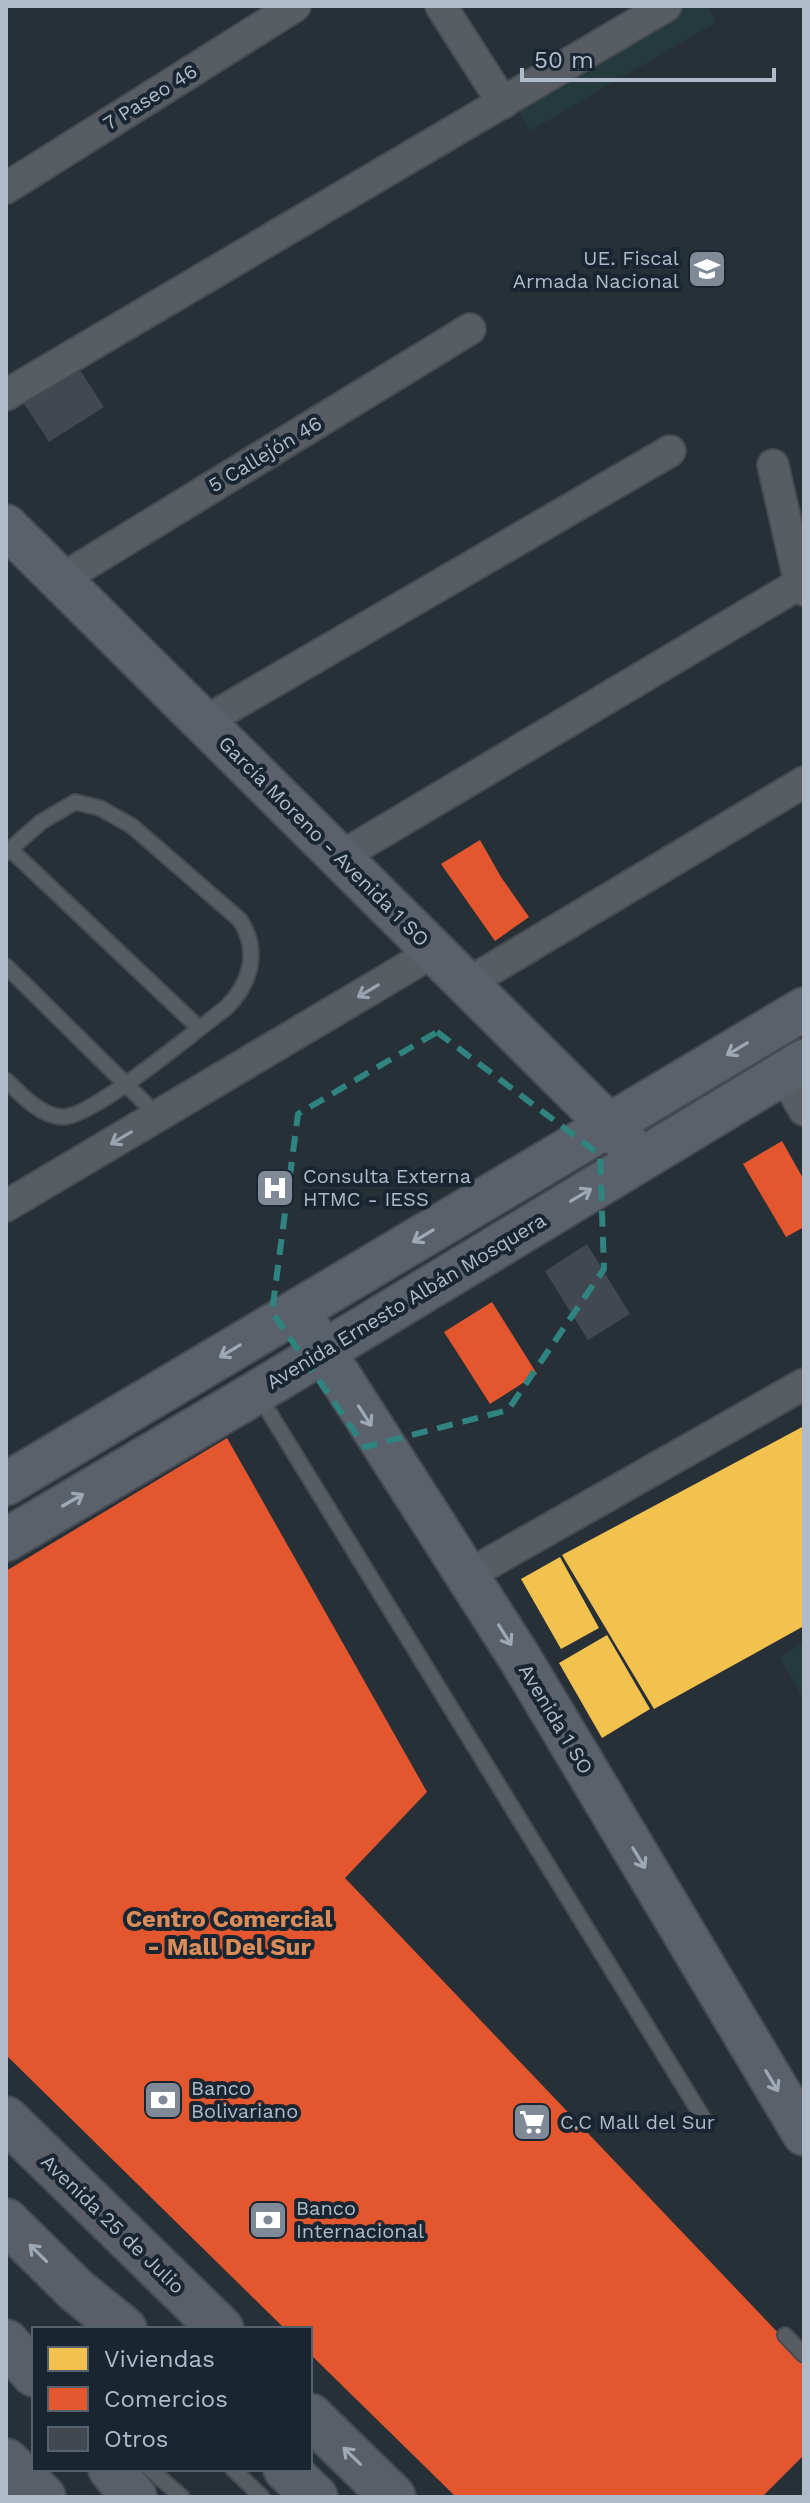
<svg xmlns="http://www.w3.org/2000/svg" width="810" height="2503" font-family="'Work Sans',sans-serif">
  <rect width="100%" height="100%" fill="#272f37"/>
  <g fill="#243a3d">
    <path d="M678 6H707L717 22 530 131 513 102Z"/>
    <path d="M804 1642V1700L779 1657Z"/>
  </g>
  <g fill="#f2c14e">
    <path d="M804 1426V1626L654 1709 562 1555Z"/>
    <path d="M560 1557 599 1628 561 1649 521 1579Z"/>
    <path d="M607 1635 650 1709 602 1738 559 1663Z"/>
  </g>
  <g fill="#e4572e">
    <path d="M480 840 501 877 529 917 495 941 441 864Z"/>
    <path d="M782 1141 804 1180V1227L786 1237 743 1164Z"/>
    <path d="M492 1302 537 1374 490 1404 444 1332Z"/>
    <path d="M227 1438 427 1792 345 1878 804 2360V2455L762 2497H456L310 2354V2329H285L6 2055V1571Z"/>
  </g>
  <g fill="#41484f">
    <path d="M78 367 104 407 49 442 23 402Z"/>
    <path d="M587 1244 630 1314 588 1340 545 1271Z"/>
  </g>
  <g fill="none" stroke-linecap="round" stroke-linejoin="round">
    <g stroke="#464b51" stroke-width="18">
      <g id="lane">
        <path d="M10 849 199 1028"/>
        <path d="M6 853 41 822 75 802 100 808 132 826 240 920C260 951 251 983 226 1008 197 1029 91 1119 62 1117 41 1116 20 1094 6 1080"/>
        <path d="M6 966 158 1116"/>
        <path d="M259 1396 705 2121"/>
        <path d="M785 2335 804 2355"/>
        <path d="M150 2469 182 2497"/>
        <path d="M233 2469 262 2497"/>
      </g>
    </g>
    <g stroke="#464b51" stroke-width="34">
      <g id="street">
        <path d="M441 6 503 103"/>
        <path d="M6 188 295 6"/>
        <path d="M6 395 666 6"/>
        <path d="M773 465 800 584 804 590"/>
        <path d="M60 580 470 329"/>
        <path d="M204 722 670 451"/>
        <path d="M340 857 804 581"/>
        <path d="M468 983 804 782"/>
        <path d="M783 1073 804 1110"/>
        <path d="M6 1206 435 951"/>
        <path d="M468 1575 804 1384"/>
      </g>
    </g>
    <g stroke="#464b51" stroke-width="46">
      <g id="secondary">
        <path d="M6 526 627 1143"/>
        <path d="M298 1311 521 1660 804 2134"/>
        <path d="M6 1484 804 1009"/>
        <path d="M6 1540 257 1392 804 1061"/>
      </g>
    </g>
    <g stroke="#444b53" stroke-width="48">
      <g id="primary">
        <path d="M6 2119 221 2329"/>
        <path d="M6 2221 76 2290 124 2329"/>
        <path d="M6 2342 34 2374"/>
        <path d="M310 2416 393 2497"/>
        <path d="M6 2461 43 2497"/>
        <path d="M111 2469 134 2497"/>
        <path d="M286 2469 315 2497"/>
      </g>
    </g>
    <use href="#lane" stroke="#585d64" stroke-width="14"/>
    <use href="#street" stroke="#585d64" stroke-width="30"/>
    <use href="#secondary" stroke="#5b616a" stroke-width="42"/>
    <use href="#primary" stroke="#5a5f67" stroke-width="44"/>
  </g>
  <defs><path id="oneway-shaft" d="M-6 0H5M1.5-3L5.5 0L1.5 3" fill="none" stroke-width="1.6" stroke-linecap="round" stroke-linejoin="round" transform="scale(2)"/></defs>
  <g stroke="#9aa4b0">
    <use href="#oneway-shaft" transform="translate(368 991) rotate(149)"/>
    <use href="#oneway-shaft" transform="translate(121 1138) rotate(149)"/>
  </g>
  <g stroke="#9fa9b6">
    <use href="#oneway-shaft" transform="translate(737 1049) rotate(149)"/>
    <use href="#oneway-shaft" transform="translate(581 1195) rotate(-31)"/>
    <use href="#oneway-shaft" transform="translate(423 1236) rotate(149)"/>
    <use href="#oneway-shaft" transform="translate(230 1351) rotate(149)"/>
    <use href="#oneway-shaft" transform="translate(365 1416) rotate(57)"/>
    <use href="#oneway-shaft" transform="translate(73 1500) rotate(-30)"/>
    <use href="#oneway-shaft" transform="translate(505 1635) rotate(58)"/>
    <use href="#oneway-shaft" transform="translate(639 1858) rotate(59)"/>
    <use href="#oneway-shaft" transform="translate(772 2081) rotate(59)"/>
  </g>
  <g stroke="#9fa9b5">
    <use href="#oneway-shaft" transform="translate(38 2253) rotate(-135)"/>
    <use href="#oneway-shaft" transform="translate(352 2456) rotate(-136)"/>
  </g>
  <path fill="none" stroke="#2f8480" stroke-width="6" stroke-dasharray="16 10" stroke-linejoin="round" d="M437 1032 600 1155 604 1269 508 1410 365 1447 272 1312 298 1114Z"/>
  <defs>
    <g id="school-square" transform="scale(2)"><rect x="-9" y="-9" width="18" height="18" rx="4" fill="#808a96" stroke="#1a2532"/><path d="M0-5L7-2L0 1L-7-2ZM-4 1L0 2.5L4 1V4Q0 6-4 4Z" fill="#fff"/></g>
    <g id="hospital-square" transform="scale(2)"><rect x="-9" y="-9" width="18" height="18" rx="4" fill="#808a96" stroke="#1a2532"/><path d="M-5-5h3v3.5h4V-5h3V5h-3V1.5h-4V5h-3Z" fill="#fff"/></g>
    <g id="bank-square" transform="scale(2)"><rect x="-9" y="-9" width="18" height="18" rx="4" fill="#808a96" stroke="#1a2532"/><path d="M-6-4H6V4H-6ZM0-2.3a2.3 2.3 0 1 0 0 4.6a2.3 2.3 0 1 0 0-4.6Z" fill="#fff"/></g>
    <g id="supermarket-square" transform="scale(2)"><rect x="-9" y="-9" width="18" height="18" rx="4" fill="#808a96" stroke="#1a2532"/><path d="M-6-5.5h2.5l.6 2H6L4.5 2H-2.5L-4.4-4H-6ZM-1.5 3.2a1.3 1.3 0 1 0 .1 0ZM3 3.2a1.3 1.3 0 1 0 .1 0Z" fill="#fff"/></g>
  </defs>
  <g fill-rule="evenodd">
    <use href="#school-square" x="707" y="269"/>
    <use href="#hospital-square" x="275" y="1188"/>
    <use href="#bank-square" x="163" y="2100"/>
    <use href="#supermarket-square" x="532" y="2122"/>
    <use href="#bank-square" x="268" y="2220"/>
  </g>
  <g text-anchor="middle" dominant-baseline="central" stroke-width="8" stroke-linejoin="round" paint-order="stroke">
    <g font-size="20" fill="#b0bbc9" stroke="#1a2532">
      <text transform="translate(150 97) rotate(-32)">7 Paseo 46</text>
      <text transform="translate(265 454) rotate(-31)">5 Callejón 46</text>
      <text transform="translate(324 841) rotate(45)">García Moreno - Avenida 1 SO</text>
      <text transform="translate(406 1301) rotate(-31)">Avenida Ernesto Albán Mosquera</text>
      <text transform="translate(556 1719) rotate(59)">Avenida 1 SO</text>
      <text transform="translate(113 2224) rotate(44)">Avenida 25 de Julio</text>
    </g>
    <g font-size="20" fill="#b0bbc9" stroke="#1a2532" text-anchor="start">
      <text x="679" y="258" text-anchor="end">UE. Fiscal<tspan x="679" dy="23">Armada Nacional</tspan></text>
      <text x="303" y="1176">Consulta Externa<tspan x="303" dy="23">HTMC - IESS</tspan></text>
      <text x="191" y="2088">Banco<tspan x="191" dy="23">Bolivariano</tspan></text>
      <text x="560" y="2122">C.C Mall del Sur</text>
      <text x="296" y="2208">Banco<tspan x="296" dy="23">Internacional</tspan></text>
    </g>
    <g font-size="24" font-weight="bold" fill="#db8d59" stroke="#1a2532">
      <text x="229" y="1919">Centro Comercial<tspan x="229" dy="28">- Mall Del Sur</tspan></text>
    </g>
  </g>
  <rect width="810" height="2503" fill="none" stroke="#b0bbc9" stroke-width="16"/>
  <rect x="32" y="2327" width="280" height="144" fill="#1a2532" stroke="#56616e" stroke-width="2"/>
  <rect x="48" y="2347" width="40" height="24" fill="#f2c14e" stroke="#56616e" stroke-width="2"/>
  <text x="104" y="2367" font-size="24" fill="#b0bbc9">Viviendas</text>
  <rect x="48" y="2387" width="40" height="24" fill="#e4572e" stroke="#56616e" stroke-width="2"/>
  <text x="104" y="2407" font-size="24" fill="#b0bbc9">Comercios</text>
  <rect x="48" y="2427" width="40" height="24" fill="#41484f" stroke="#56616e" stroke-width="2"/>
  <text x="104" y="2447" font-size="24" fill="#b0bbc9">Otros</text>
  <path d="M522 68v12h252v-12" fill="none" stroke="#b0bbc9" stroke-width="4"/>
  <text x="534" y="68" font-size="24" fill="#b0bbc9" stroke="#1a2532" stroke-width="6" paint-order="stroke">50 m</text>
</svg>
